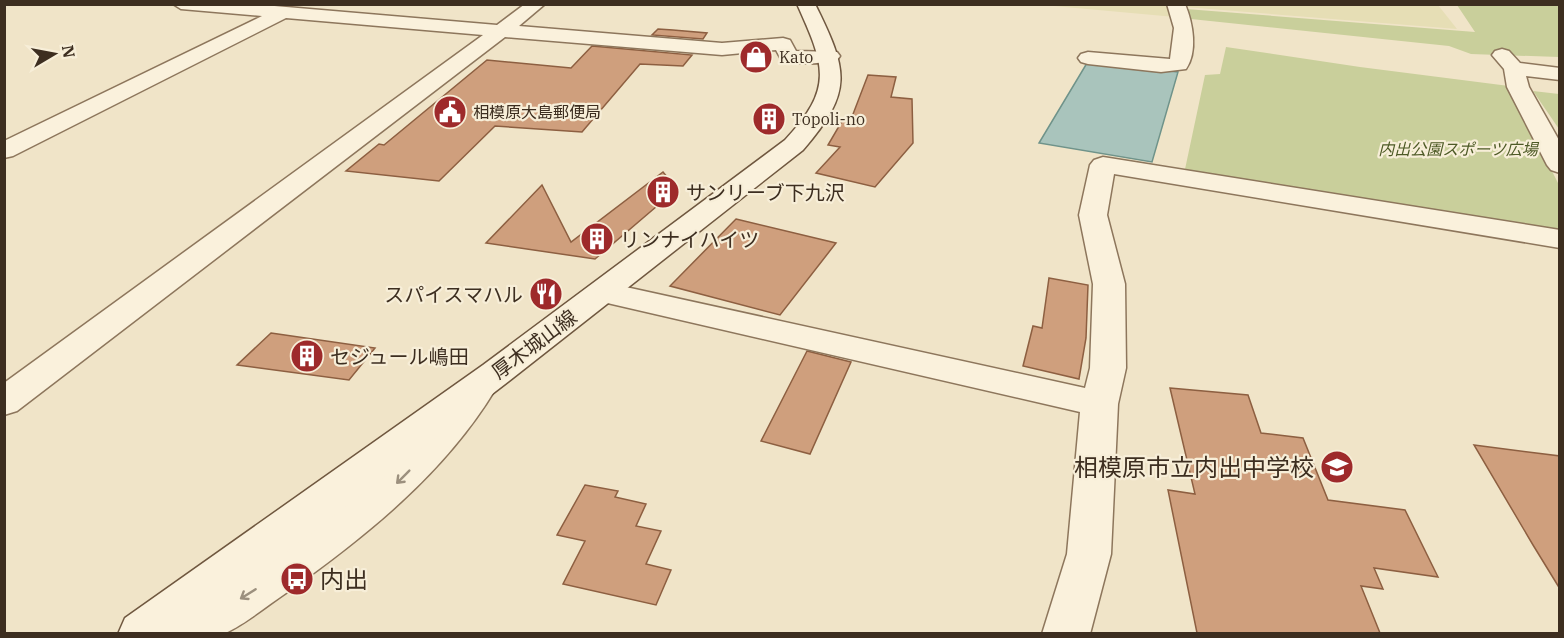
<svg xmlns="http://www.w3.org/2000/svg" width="1564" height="638" font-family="'IBM Plex Serif','Noto Sans JP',serif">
  <rect width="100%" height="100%" fill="#f0e4c8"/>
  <g fill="#e6deb5">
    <path d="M1043 5H1170L1175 17Z"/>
    <path d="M1183 5H1438L1457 29 1185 7Z"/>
  </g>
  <g fill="#c9cf9b">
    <path d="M1457 5H1559V57L1471 54 1449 46 1191 19 1186 9 1475 32Z"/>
    <path d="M1226 47 1360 67 1509 86 1559 185V237L1184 174 1205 75 1220 74Z"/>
    <path d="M1533 91 1559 94V129Z"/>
  </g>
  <path fill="#a9c4bc" stroke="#6f938a" stroke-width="1.5" d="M1094 62 1178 72 1152 162 1039 143 1087 63Z"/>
  <g fill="#cf9f7d" stroke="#8d5f41" stroke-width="1.5">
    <path d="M658 29 673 30 707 33 703 39 652 35Z"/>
    <path d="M592 46 692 55 683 66 640 64 582 132 495 126 439 181 346 171 379 144 384 145 487 60 571 68Z"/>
    <path d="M868 75 896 77 891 97 912 99 913 143 875 187 816 173 840 147 828 145 842 121 850 122Z"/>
    <path d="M663 172 677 189 595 259 486 243 542 185 571 242Z"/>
    <path d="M736 219 836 243 780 315 670 286Z"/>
    <path d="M1049 278 1088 285 1086 338 1079 379 1023 366 1033 326 1042 328Z"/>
    <path d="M271 333 375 348 349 380 237 365Z"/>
    <path d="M807 351 851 362 810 454 761 441Z"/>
    <path d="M1170 388 1248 395 1261 433 1303 438 1328 500 1405 510 1438 577 1374 568 1383 589 1361 586 1380 633H1197L1168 490 1195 494Z"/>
    <path d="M1474 445 1560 456V589L1533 545Z"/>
    <path d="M585 485 618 491 615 497 646 504 636 526 661 531 646 564 671 570 656 605 563 584 585 541 557 535Z"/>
  </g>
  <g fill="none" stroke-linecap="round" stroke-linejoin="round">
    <g stroke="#8d765c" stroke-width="3">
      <g id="street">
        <path d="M173 4H251L497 25 525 4H545L519 26 722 43 783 38 790 40 796 51 837 52 840 56 837 60C821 64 798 65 782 61L776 50 722 55 505 37 17 411 4 415V383L483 35 286 18 13 156 4 158V141L262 16 181 9Z"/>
        <path d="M1167 4H1185C1193 23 1198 52 1186 69L1161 72 1088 64 1081 62 1078 58 1081 54 1088 52 1170 59 1174 28Z"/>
        <path d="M1502 49 1509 51 1520 63 1560 68V80L1526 76 1529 87 1560 142V173L1551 170 1547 165 1507 87 1504 69 1492 55 1495 51Z"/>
        <path d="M1103 157 1560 230V248L1114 174 1107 215 1125 284 1126 368 1118 404 1111 554 1090 634H1042L1067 554 1080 412 603 302 592 299 587 292 592 285 603 282 1085 388 1090 368 1093 284 1079 215 1090 165 1094 160Z"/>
        <path d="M477 378 490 381 495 390C444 474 365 537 286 593 268 605 244 625 225 633 213 637 171 634 156 634L163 618 247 570 327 515 401 453 434 419 464 381Z"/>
      </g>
    </g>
    <g stroke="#6f573f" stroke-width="3">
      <path id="secondary" d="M797 4H815C848 71 854 91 803 150L509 381 180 634H118L125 618 483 365 785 140C834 88 825 66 797 4Z"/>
    </g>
    <use href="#street" fill="#faf1dc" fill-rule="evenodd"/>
    <use href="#secondary" fill="#faf1dc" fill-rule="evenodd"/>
  </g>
  <defs><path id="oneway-shaft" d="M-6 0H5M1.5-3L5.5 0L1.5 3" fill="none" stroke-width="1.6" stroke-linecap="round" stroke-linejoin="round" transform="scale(1.5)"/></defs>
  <g stroke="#9c907e">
    <use href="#oneway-shaft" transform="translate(403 477) rotate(135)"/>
    <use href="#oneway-shaft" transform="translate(248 594) rotate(148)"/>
  </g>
  <defs>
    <g id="shop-disc" transform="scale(1.725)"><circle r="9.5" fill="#9e2a2b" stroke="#f7eed8"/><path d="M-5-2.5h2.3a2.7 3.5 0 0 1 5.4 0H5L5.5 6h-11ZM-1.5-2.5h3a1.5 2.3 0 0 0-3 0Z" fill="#fff"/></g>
    <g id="civic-disc" transform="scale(1.725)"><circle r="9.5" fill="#9e2a2b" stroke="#f7eed8"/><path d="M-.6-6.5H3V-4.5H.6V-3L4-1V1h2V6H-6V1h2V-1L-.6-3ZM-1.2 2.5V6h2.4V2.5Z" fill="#fff"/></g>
    <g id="building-disc" transform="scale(1.725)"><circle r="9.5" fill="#9e2a2b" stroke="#f7eed8"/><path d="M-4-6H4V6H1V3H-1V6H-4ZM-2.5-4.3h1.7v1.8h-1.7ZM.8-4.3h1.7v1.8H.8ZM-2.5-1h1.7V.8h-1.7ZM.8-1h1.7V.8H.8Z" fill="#fff"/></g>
    <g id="restaurant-disc" transform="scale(1.725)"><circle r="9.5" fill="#9e2a2b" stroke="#f7eed8"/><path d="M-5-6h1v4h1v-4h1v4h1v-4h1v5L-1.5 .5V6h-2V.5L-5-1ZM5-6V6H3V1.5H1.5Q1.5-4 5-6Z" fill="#fff"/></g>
    <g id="school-disc" transform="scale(1.725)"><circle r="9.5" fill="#9e2a2b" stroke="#f7eed8"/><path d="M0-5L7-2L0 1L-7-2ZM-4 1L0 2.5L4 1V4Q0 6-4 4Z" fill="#fff"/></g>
    <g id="bus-disc" transform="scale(1.725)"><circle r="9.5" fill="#9e2a2b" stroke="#f7eed8"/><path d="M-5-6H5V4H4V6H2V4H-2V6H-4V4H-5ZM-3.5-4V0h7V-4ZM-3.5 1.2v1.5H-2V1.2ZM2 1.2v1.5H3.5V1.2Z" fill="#fff"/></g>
  </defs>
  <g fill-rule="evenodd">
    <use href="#shop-disc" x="756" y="57"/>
    <use href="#civic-disc" x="450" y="112"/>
    <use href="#building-disc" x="769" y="119"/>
    <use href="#building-disc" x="663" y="192"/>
    <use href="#building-disc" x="597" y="239"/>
    <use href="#restaurant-disc" x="546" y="294"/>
    <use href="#building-disc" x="307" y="356"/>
    <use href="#school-disc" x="1337" y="467"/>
    <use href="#bus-disc" x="297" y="579"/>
  </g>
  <g text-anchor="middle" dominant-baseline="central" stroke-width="4.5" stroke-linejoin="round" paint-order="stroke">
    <g font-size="16" fill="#3d2e20" stroke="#f7eed8" text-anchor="start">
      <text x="779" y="57">Kato</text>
      <text x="473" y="112">相模原大島郵便局</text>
      <text x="792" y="119">Topoli-no</text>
    </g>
    <g font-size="16" font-style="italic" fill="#4d5a26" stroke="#f7eed8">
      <text x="1458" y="149">内出公園スポーツ広場</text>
    </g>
    <g font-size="20" fill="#3d2e20" stroke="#f7eed8" text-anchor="start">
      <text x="686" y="192">サンリーブ下九沢</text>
      <text x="620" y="239">リンナイハイツ</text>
      <text x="523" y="294" text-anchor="end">スパイスマハル</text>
      <text x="330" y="356">セジュール嶋田</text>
    </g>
    <g font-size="20" fill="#3d2e20" stroke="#f7eed8">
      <text transform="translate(534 344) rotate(-37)">厚木城山線</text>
    </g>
    <g font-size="24" fill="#3d2e20" stroke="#f7eed8" text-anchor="end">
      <text x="1314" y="467">相模原市立内出中学校</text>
      <text x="320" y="579" text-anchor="start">内出</text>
    </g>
  </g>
  <rect width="1564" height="638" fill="none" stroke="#3d2e20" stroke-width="12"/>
  <g transform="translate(54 54) rotate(80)" stroke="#f7eed8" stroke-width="4.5" paint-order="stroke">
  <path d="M0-4.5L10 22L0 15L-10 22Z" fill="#3d2e20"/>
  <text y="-9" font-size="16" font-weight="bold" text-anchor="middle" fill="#3d2e20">N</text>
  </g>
</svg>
